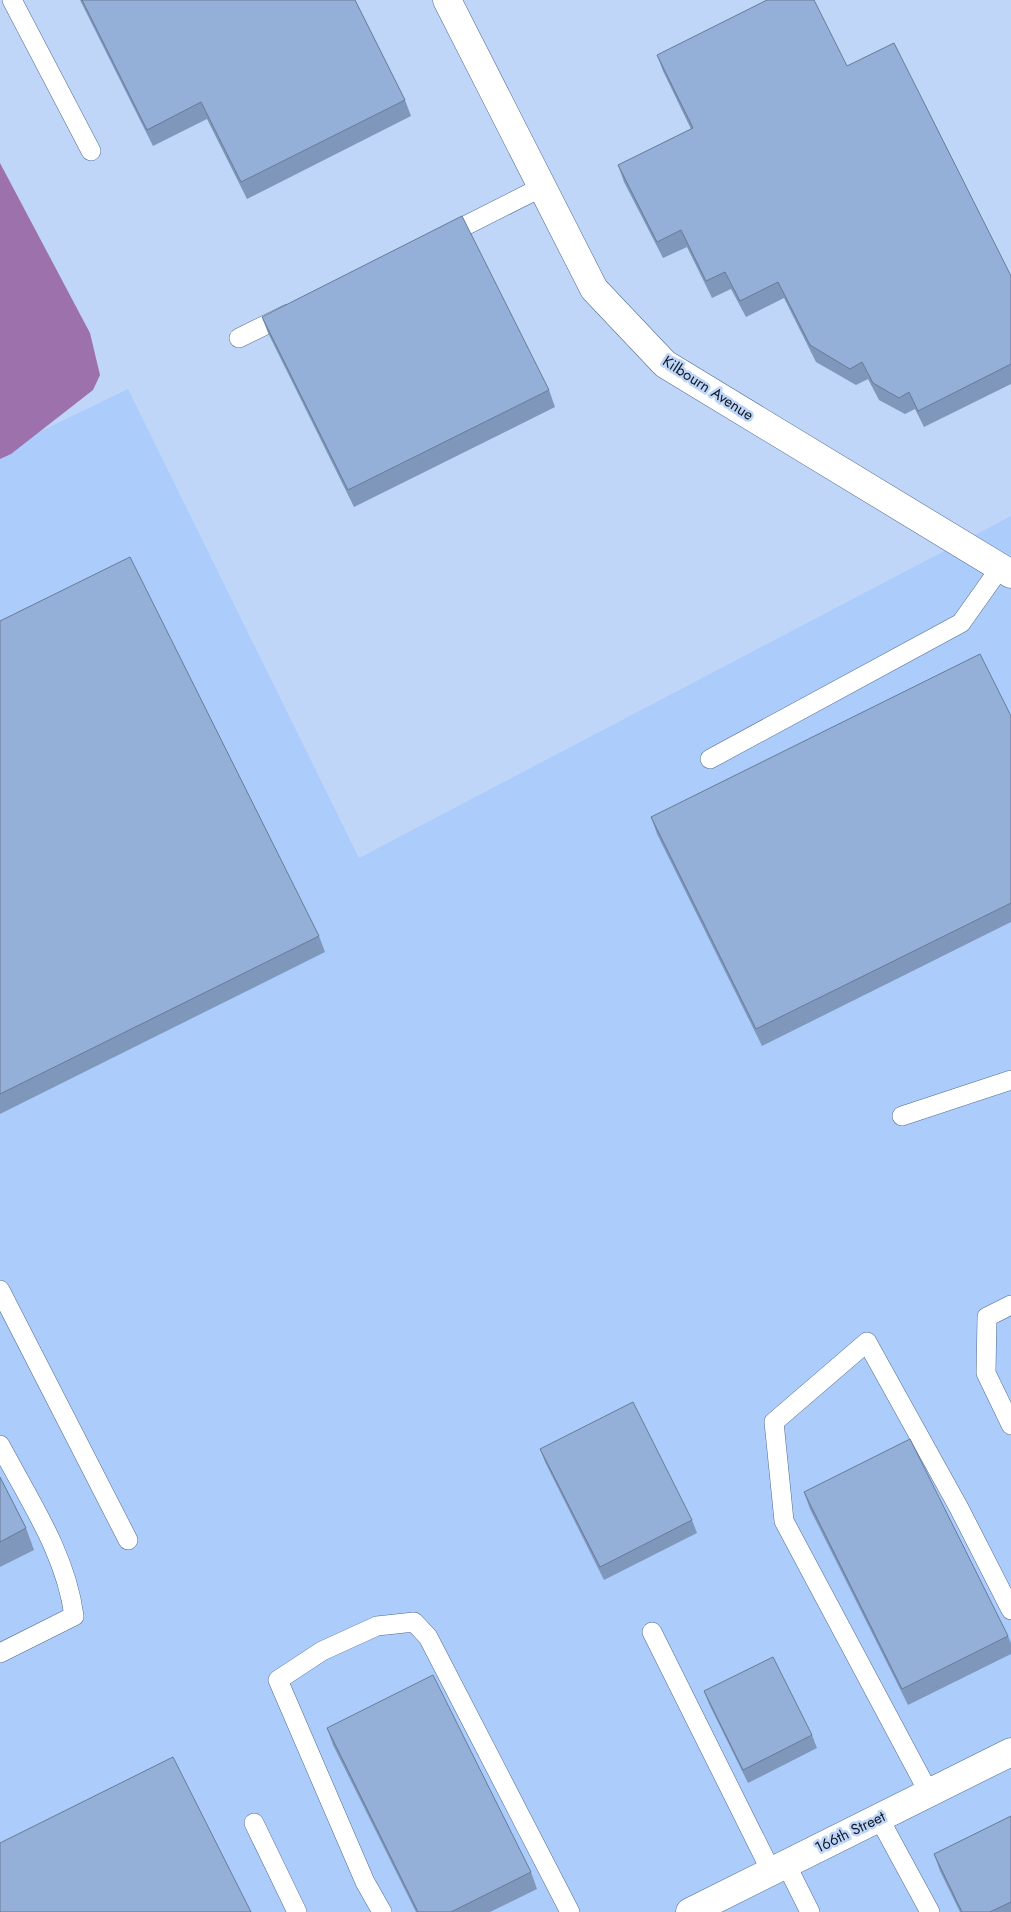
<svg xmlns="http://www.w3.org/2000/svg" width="1011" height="1912" font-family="Jost,sans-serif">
  <rect width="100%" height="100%" fill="#bfd6f8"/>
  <path fill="#accdfc" d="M128 389 359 858 1011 516V1912H0V451Z"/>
  <path fill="#9d71ab" d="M0 163 90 333 100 375 93 390 11 454 0 459Z"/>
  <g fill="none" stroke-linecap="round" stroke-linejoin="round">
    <g stroke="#506a8f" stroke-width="20">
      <g id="lane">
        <path d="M12 0 91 151"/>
        <path d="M445 236 542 187"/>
        <path d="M239 338 288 314"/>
        <path d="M710 759 961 623 1000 568"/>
        <path d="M902 1116 1011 1080"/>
        <path d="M0 1290 128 1540"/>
        <path d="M1011 1305 987 1317 986 1373 1011 1425"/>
        <path d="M0 1445C29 1500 66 1554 74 1616L0 1653"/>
        <path d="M652 1632 771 1871"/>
        <path d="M929 1793 784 1521 774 1422 867 1342 959 1508 1011 1610"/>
        <path d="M879 1818 930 1912"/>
        <path d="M254 1823 297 1912"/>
        <path d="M786 1864 810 1912"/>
        <path d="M382 1912 365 1882 278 1680 322 1651 377 1626 414 1622 428 1637 570 1912"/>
      </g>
    </g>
    <g stroke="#506a8f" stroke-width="29">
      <g id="street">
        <path d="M447 0 594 289 665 364 1011 574"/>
        <path d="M690 1912 1011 1752"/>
      </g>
    </g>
    <use href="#lane" stroke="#fff" stroke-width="19"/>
    <use href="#street" stroke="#fff" stroke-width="28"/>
  </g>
  <g fill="#7f97ba">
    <path d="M80 0H355L405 100 411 116 247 199 207 119 153 146Z"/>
    <path d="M657 55 847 66 1011 276V384L924 427 915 409 905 414 879 400 868 379 856 385 816 362 784 298 746 317 731 289 712 298 687 247 663 258 624 182 618 165 691 129 663 71Z"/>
    <path d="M262 317 549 390 555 407 354 507 268 333Z"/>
    <path d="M0 621 319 936 325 952 0 1114Z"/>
    <path d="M1011 716V922L762 1046 657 834 651 817Z"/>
    <path d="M540 1449 692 1520 697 1533 604 1580 545 1462Z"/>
    <path d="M0 1477 26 1528 34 1550 0 1567Z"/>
    <path d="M804 1492 1008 1636 1011 1643V1654L908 1705 810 1509Z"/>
    <path d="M704 1691 812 1735 817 1748 748 1783 709 1704Z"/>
    <path d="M327 1728 531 1872 537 1889 490 1912H416L333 1745Z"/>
    <path d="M1011 1816V1912H960L940 1871 934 1854Z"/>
  </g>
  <g fill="#94b0d8" stroke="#687b97">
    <path d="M82 0H355L405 100 241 182 201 102 147 130Z"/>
    <path d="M767 0H814L847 66 894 43 1011 276V364L918 411 909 392 899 398 873 383 862 362 850 369 810 345 778 282 740 301 725 272 706 281 681 230 657 242 618 165 693 128 657 55Z"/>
    <path d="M462 216 549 390 348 490 262 317Z"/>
    <path d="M130 557 319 936 0 1094V621Z"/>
    <path d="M980 654 1011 716V903L756 1029 651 817Z"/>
    <path d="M633 1402 692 1520 600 1567 540 1449Z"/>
    <path d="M910 1439 1008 1636 902 1689 804 1492Z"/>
    <path d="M0 1477 26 1528 0 1542Z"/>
    <path d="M773 1657 812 1735 743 1770 704 1691Z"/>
    <path d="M433 1675 531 1872 451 1912H418L327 1728Z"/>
    <path d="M173 1757 251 1912H0V1843Z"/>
    <path d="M1011 1816V1902L990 1912H962L934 1854Z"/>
  </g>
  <g text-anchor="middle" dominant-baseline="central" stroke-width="5" stroke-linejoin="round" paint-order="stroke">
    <g font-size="15" fill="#0f1927" stroke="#bfd6f8">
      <text transform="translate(708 388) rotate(33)">Kilbourn Avenue</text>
      <text transform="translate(850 1832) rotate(-26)">166th Street</text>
    </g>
  </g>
</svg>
